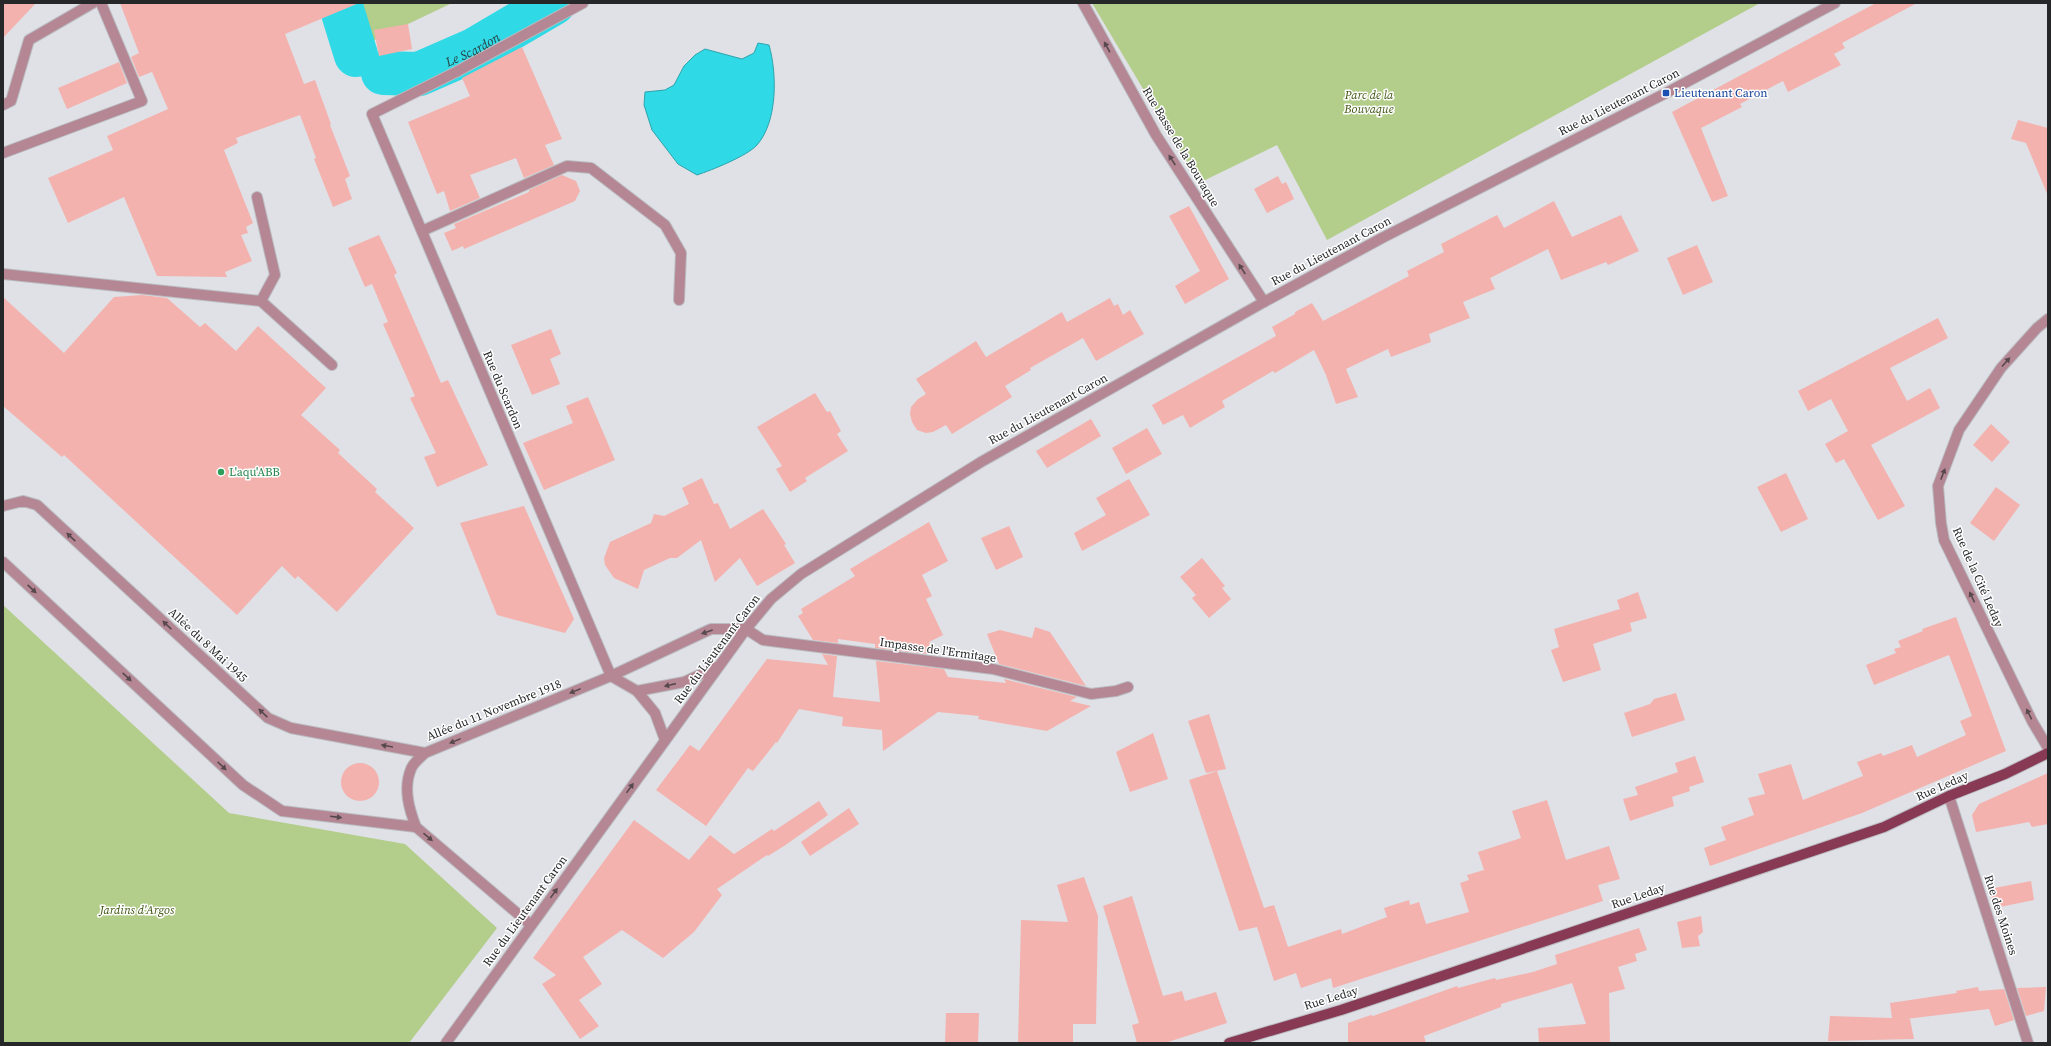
<svg xmlns="http://www.w3.org/2000/svg" width="2051" height="1046" font-family="'Source Serif 4',serif">
  <rect width="100%" height="100%" fill="#dfe1e6"/>
  <g fill="#b3cd8a">
    <path d="M349 3H452L364 45Z"/>
    <path d="M1092 3H1760L1327 240 1277 145 1199 183Z"/>
    <path d="M3 605 229 813 405 844 497 928 409 1043H3Z"/>
  </g>
  <path fill="#30d9e6" stroke="#2da4ad" d="M758 43 769 45C777 73 778 121 757 145 747 156 712 170 697 175L678 164 652 130 644 105 645 92 665 90 674 85 684 66 695 55 705 49 742 59 754 53Z"/>
  <g fill="none" stroke-linecap="round" stroke-linejoin="round">
    <g stroke="#30d9e6" stroke-width="44">
      <path d="M340 3 356 55"/>
      <path id="s1" d="M383 73 419 74 474 50 554 3"/>
    </g>
  </g>
  <g fill="#f4b2ae">
    <path d="M3 3H36L3 38Z"/>
    <path d="M120 3H359L285 34 304 84 315 80 331 124 330 125 350 176 345 179 352 199 333 207 314 159 316 158 300 115 236 138 238 143 224 150 253 223 246 227 248 233 241 235 252 261 225 272 227 277 157 276 124 197 68 223 48 178 113 150 107 136 168 109 152 72 139 77 131 57 139 53Z"/>
    <path d="M1876 3H1917L1842 43 1845 48 1834 54 1841 65 1788 92 1783 81 1740 104 1742 107 1701 128 1728 196 1712 202 1672 112Z"/>
    <path d="M408 24 412 49 379 56 374 30Z"/>
    <path d="M522 47 562 139 545 145 554 165 524 178 516 158 470 175 480 198 450 211 444 191 437 194 408 122 470 96 462 78Z"/>
    <path d="M119 62 127 83 67 109 58 88Z"/>
    <path d="M2018 120 2048 128V196L2026 143 2011 139Z"/>
    <path d="M562 175 576 181 580 191 575 201 464 249 463 246 452 251 444 233 456 228 454 224 529 192V190Z"/>
    <path d="M1278 176 1282 184 1286 182 1294 199 1267 213 1254 189Z"/>
    <path d="M1554 201 1572 237 1621 215 1639 251 1608 265 1606 262 1561 280 1548 249 1490 278 1495 289 1463 302 1470 318 1429 334 1431 342 1391 357 1388 349 1346 369 1358 397 1336 404 1326 375 1314 350 1275 373 1273 371 1227 398 1222 401 1225 407 1190 428 1183 415 1163 425 1152 405 1276 336 1272 327 1295 314V312L1312 303 1323 321 1409 276 1407 271 1444 252 1441 244 1497 215 1504 228Z"/>
    <path d="M1189 206 1229 279 1185 304 1175 286 1200 271 1169 216Z"/>
    <path d="M379 235 397 273 394 275 441 383 448 380 488 465 437 487 424 457 436 453 410 398 415 396 383 324 388 322 372 284 365 287 348 248Z"/>
    <path d="M1697 245 1713 282 1683 295 1667 258Z"/>
    <path d="M142 295 167 298 200 327 205 323 236 351 258 326 326 388 301 415 340 450 338 453 377 489 375 492 414 528 337 612 298 576 295 579 282 566 237 615 64 455 62 457 3 406V297L64 353 114 297Z"/>
    <path d="M1110 298 1114 306 1118 304 1123 315 1130 310 1144 334 1096 361 1083 338 1030 368 1031 370 1005 386 1012 397 952 434 946 425 933 432 926 433 917 430 912 422 910 414 911 407 918 399 926 394 916 379 976 341 986 357 1062 312 1067 322Z"/>
    <path d="M1938 318 1948 338 1890 368 1907 401 1930 388 1940 408 1871 445 1905 506 1878 520 1844 459 1836 463 1825 444 1848 431 1831 399 1808 411 1798 391Z"/>
    <path d="M551 329 561 354 550 359 560 384 532 395 511 345Z"/>
    <path d="M815 393 827 412 830 411 841 431 837 434 848 451 805 478 807 481 790 492 776 469 782 466 757 427Z"/>
    <path d="M588 397 615 460 544 490 523 443 573 423 566 406Z"/>
    <path d="M1091 419 1101 436 1047 468 1036 451Z"/>
    <path d="M1991 424 2010 442 1992 462 1973 445Z"/>
    <path d="M1147 428 1162 454 1126 474 1112 448Z"/>
    <path d="M1786 473 1808 519 1781 532 1757 487Z"/>
    <path d="M702 478 714 504 718 503 730 529 763 509 786 544 784 545 795 563 757 586 740 558 715 582 701 540 677 558H670L644 570 638 589 614 578 605 565 604 558 610 542 651 523 654 514 664 516 689 504 682 488Z"/>
    <path d="M1129 479 1150 515 1082 551 1074 533 1106 515 1096 498Z"/>
    <path d="M1996 487 2020 505 1994 541 1970 523Z"/>
    <path d="M524 506 574 619 565 633 497 615 460 523Z"/>
    <path d="M929 522 948 561 922 575 932 596 926 599 943 635 929 642 937 655 875 648V644L838 639V643L813 640 798 616 803 613 801 609 855 576 850 569Z"/>
    <path d="M1009 526 1023 557 996 570 981 538Z"/>
    <path d="M1202 558 1225 586 1222 588 1231 599 1209 618 1192 598 1196 595 1180 577Z"/>
    <path d="M1638 592 1647 618 1630 623 1632 631 1593 644 1601 670 1563 682 1551 650 1559 647 1554 629 1620 609 1617 600Z"/>
    <path d="M1956 617 2006 751 1862 813 1710 866 1704 848 1726 840 1721 827 1754 815 1748 798 1765 794 1758 774 1791 764 1803 800 1863 776 1857 762 1881 753 1883 756 1912 745 1917 757 1966 735 1960 721 1972 716 1949 655 1874 685 1866 665 1896 653 1894 649 1901 647 1898 641 1923 631 1922 629Z"/>
    <path d="M1035 627 1050 632 1086 686 999 664 987 634 1000 630 1032 638Z"/>
    <path d="M822 654 837 656 833 697 880 702 876 661 944 669 948 677 1006 683 1004 679 1077 697 1070 701 1091 706 1047 731 978 719 979 716 938 712 883 751 882 730 842 726 843 717 799 709 777 743 776 742 753 771 748 768 706 826 656 790 690 745 699 751 767 659 828 665Z"/>
    <path d="M1676 693 1685 720 1632 737 1624 713 1650 704 1654 699Z"/>
    <path d="M1209 714 1226 769 1206 773 1188 721Z"/>
    <path d="M1153 733 1168 779 1130 792 1116 752Z"/>
    <path d="M1695 756 1704 782 1689 787 1690 791 1672 797 1674 806 1630 821 1623 799 1638 795 1635 787 1678 772 1675 763Z"/>
    <circle cx="360" cy="782" r="19"/>
    <path d="M1217 771 1264 908 1274 905 1288 947 1341 929 1342 934 1387 917 1384 908 1409 900 1410 905 1419 902 1426 924 1469 912 1460 883 1469 880 1467 875 1484 870 1478 852 1521 838 1512 811 1547 800 1566 860 1609 846 1620 879 1598 885 1603 901 1333 988 1331 978 1301 988 1296 973 1274 981 1257 927 1239 931 1189 780Z"/>
    <path d="M2048 773V824L2032 827 2029 822 1976 832 1972 815 1979 804Z"/>
    <path d="M819 801 828 815 784 846 768 856 767 855 717 889 722 895 694 932 663 958 622 930 583 957 602 984 579 1000 599 1026 580 1039 542 984 556 975 533 958 634 820 689 860 710 835 734 854 772 829 774 831Z"/>
    <path d="M849 808 859 824 810 856 801 842Z"/>
    <path d="M1084 877 1098 916 1096 1024H1073V1043H1018L1021 920 1068 922 1057 885Z"/>
    <path d="M2031 881 2034 900 1995 908 1989 889Z"/>
    <path d="M1132 896 1163 996 1182 991 1185 1001 1216 992 1227 1023 1165 1043H1137L1132 1025 1139 1023 1103 906Z"/>
    <path d="M1701 916 1703 932 1698 936 1700 946 1682 948 1677 922Z"/>
    <path d="M1639 928 1647 950 1635 954 1637 961 1618 967 1625 989 1609 993 1610 1043H1539L1538 1028 1586 1024 1572 983 1501 1004V1007L1424 1036 1426 1043H1348V1023L1371 1015 1373 1016 1457 986 1458 988 1495 978 1496 980 1533 972 1557 964 1555 955Z"/>
    <path d="M1978 987 1979 991 2004 989 2014 1020 1995 1026 1989 1009 1906 1019H1910L1914 1039 1828 1041 1830 1016 1892 1018 1890 1003 1957 993 1956 991Z"/>
    <path d="M2046 987 2044 1011 2026 1016 2017 988Z"/>
    <path d="M946 1013H979L978 1043H945Z"/>
  </g>
  <g fill="none" stroke-linecap="round" stroke-linejoin="round">
    <g stroke="#babcc0" stroke-width="12">
      <g id="minor">
        <path d="M583 3 456 72 372 114 611 676"/>
        <path d="M1083 3 1156 135 1264 302"/>
        <path d="M3 105 11 101 29 40 93 3"/>
        <path d="M3 153 142 101 101 3"/>
        <path d="M257 197 275 275 261 301"/>
        <path d="M422 231 567 166 591 168 665 225 681 253 679 300"/>
        <path d="M3 274 261 301 332 365"/>
        <path d="M2048 319 2037 328 2001 368 1959 430 1938 486 1941 523 1944 540 2032 721 2048 748"/>
        <path d="M3 506 23 501 37 505 268 718 291 728 425 753"/>
        <path d="M3 562 243 785 282 811 416 827"/>
        <path d="M611 676 637 691 684 682 719 666"/>
        <path d="M637 691 655 713 665 740"/>
        <path d="M1949 796 2028 1043"/>
        <path d="M531 925 416 827C409 809 403 788 411 769 413 763 421 757 425 753L611 676 711 629H746L763 640 993 669 1091 694 1116 691 1128 687"/>
        <path d="M446 1043 746 629 771 599 801 574 981 462 1264 302 1382 238 1666 93 1835 3"/>
      </g>
    </g>
    <g stroke="#babcc0" stroke-width="12">
      <path id="major" d="M1229 1043 1341 1010 1884 827 1949 796 2005 774 2048 753"/>
    </g>
    <use href="#minor" stroke="#b58794" stroke-width="10"/>
    <use href="#major" stroke="#883a55" stroke-width="10"/>
  </g>
  <defs><path id="oneway-solid" d="M-6-.8H1V-3.2L6.5 0L1 3.2V.8H-6Z"/></defs>
  <g fill="#58494e">
    <use href="#oneway-solid" transform="translate(1107 47) rotate(-119)"/>
    <use href="#oneway-solid" transform="translate(1172 160) rotate(-123)"/>
    <use href="#oneway-solid" transform="translate(1242 269) rotate(-123)"/>
    <use href="#oneway-solid" transform="translate(2006 362) rotate(-48)"/>
    <use href="#oneway-solid" transform="translate(1943 474) rotate(-69)"/>
    <use href="#oneway-solid" transform="translate(71 537) rotate(-137)"/>
    <use href="#oneway-solid" transform="translate(32 589) rotate(43)"/>
    <use href="#oneway-solid" transform="translate(1972 597) rotate(-116)"/>
    <use href="#oneway-solid" transform="translate(167 625) rotate(-137)"/>
    <use href="#oneway-solid" transform="translate(707 632) rotate(161)"/>
    <use href="#oneway-solid" transform="translate(127 677) rotate(43)"/>
    <use href="#oneway-solid" transform="translate(670 685) rotate(167)"/>
    <use href="#oneway-solid" transform="translate(575 691) rotate(158)"/>
    <use href="#oneway-solid" transform="translate(263 713) rotate(-137)"/>
    <use href="#oneway-solid" transform="translate(2029 714) rotate(-116)"/>
    <use href="#oneway-solid" transform="translate(455 741) rotate(158)"/>
    <use href="#oneway-solid" transform="translate(387 746) rotate(-170)"/>
    <use href="#oneway-solid" transform="translate(222 766) rotate(43)"/>
    <use href="#oneway-solid" transform="translate(630 788) rotate(-54)"/>
    <use href="#oneway-solid" transform="translate(336 817) rotate(7)"/>
    <use href="#oneway-solid" transform="translate(428 837) rotate(40)"/>
    <use href="#oneway-solid" transform="translate(554 893) rotate(-54)"/>
  </g>
  <rect fill="#1a4fb4" stroke="#fff" stroke-width="1.5" x="1662" y="89" width="8" height="8" rx="2"/>
  <circle fill="#2e9e5b" stroke="#fff" stroke-width="1.5" cx="221" cy="472" r="4"/>
  <g text-anchor="middle" dominant-baseline="central" stroke-width="3" stroke-linejoin="round" paint-order="stroke">
    <g font-size="12" fill="#164399" stroke="#fff" text-anchor="start">
      <text x="1674" y="93">Lieutenant Caron</text>
    </g>
    <g font-size="12" font-style="italic" fill="#405612" stroke="#fff">
      <text x="1369" y="95">Parc de la<tspan x="1369" dy="14">Bouvaque</tspan></text>
      <text x="137" y="910">Jardins d'Argos</text>
    </g>
    <g font-size="12" fill="#262729" stroke="#fff">
      <text transform="translate(1619 102) rotate(-27)">Rue du Lieutenant Caron</text>
      <text transform="translate(1181 147) rotate(59)">Rue Basse de la Bouvaque</text>
      <text transform="translate(1331 251) rotate(-28)">Rue du Lieutenant Caron</text>
      <text transform="translate(503 390) rotate(67)">Rue du Scardon</text>
      <text transform="translate(1048 409) rotate(-29)">Rue du Lieutenant Caron</text>
      <text transform="translate(1978 577) rotate(66)">Rue de la Cité Leday</text>
      <text transform="translate(208 645) rotate(43)">Allée du 8 Mai 1945</text>
      <text transform="translate(717 649) rotate(-53)">Rue du Lieutenant Caron</text>
      <text transform="translate(938 650) rotate(8)">Impasse de l'Ermitage</text>
      <text transform="translate(494 710) rotate(-22)">Allée du 11 Novembre 1918</text>
      <text transform="translate(1942 786) rotate(-24)">Rue Leday</text>
      <text transform="translate(1638 896) rotate(-19)">Rue Leday</text>
      <text transform="translate(525 911) rotate(-54)">Rue du Lieutenant Caron</text>
      <text transform="translate(2001 915) rotate(72)">Rue des Moines</text>
      <text transform="translate(1331 998) rotate(-17)">Rue Leday</text>
    </g>
    <g font-size="12" fill="#27864d" stroke="#fff" text-anchor="start">
      <text x="229" y="472">L'aqu'ABB</text>
    </g>
    <g font-size="13" font-style="italic" fill="#274143" stroke="#fff">
      <text stroke="none"><textPath href="#s1" startOffset="95">Le Scardon</textPath></text>
    </g>
  </g>
  <rect width="2051" height="1046" fill="none" stroke="#262729" stroke-width="8"/>
</svg>
